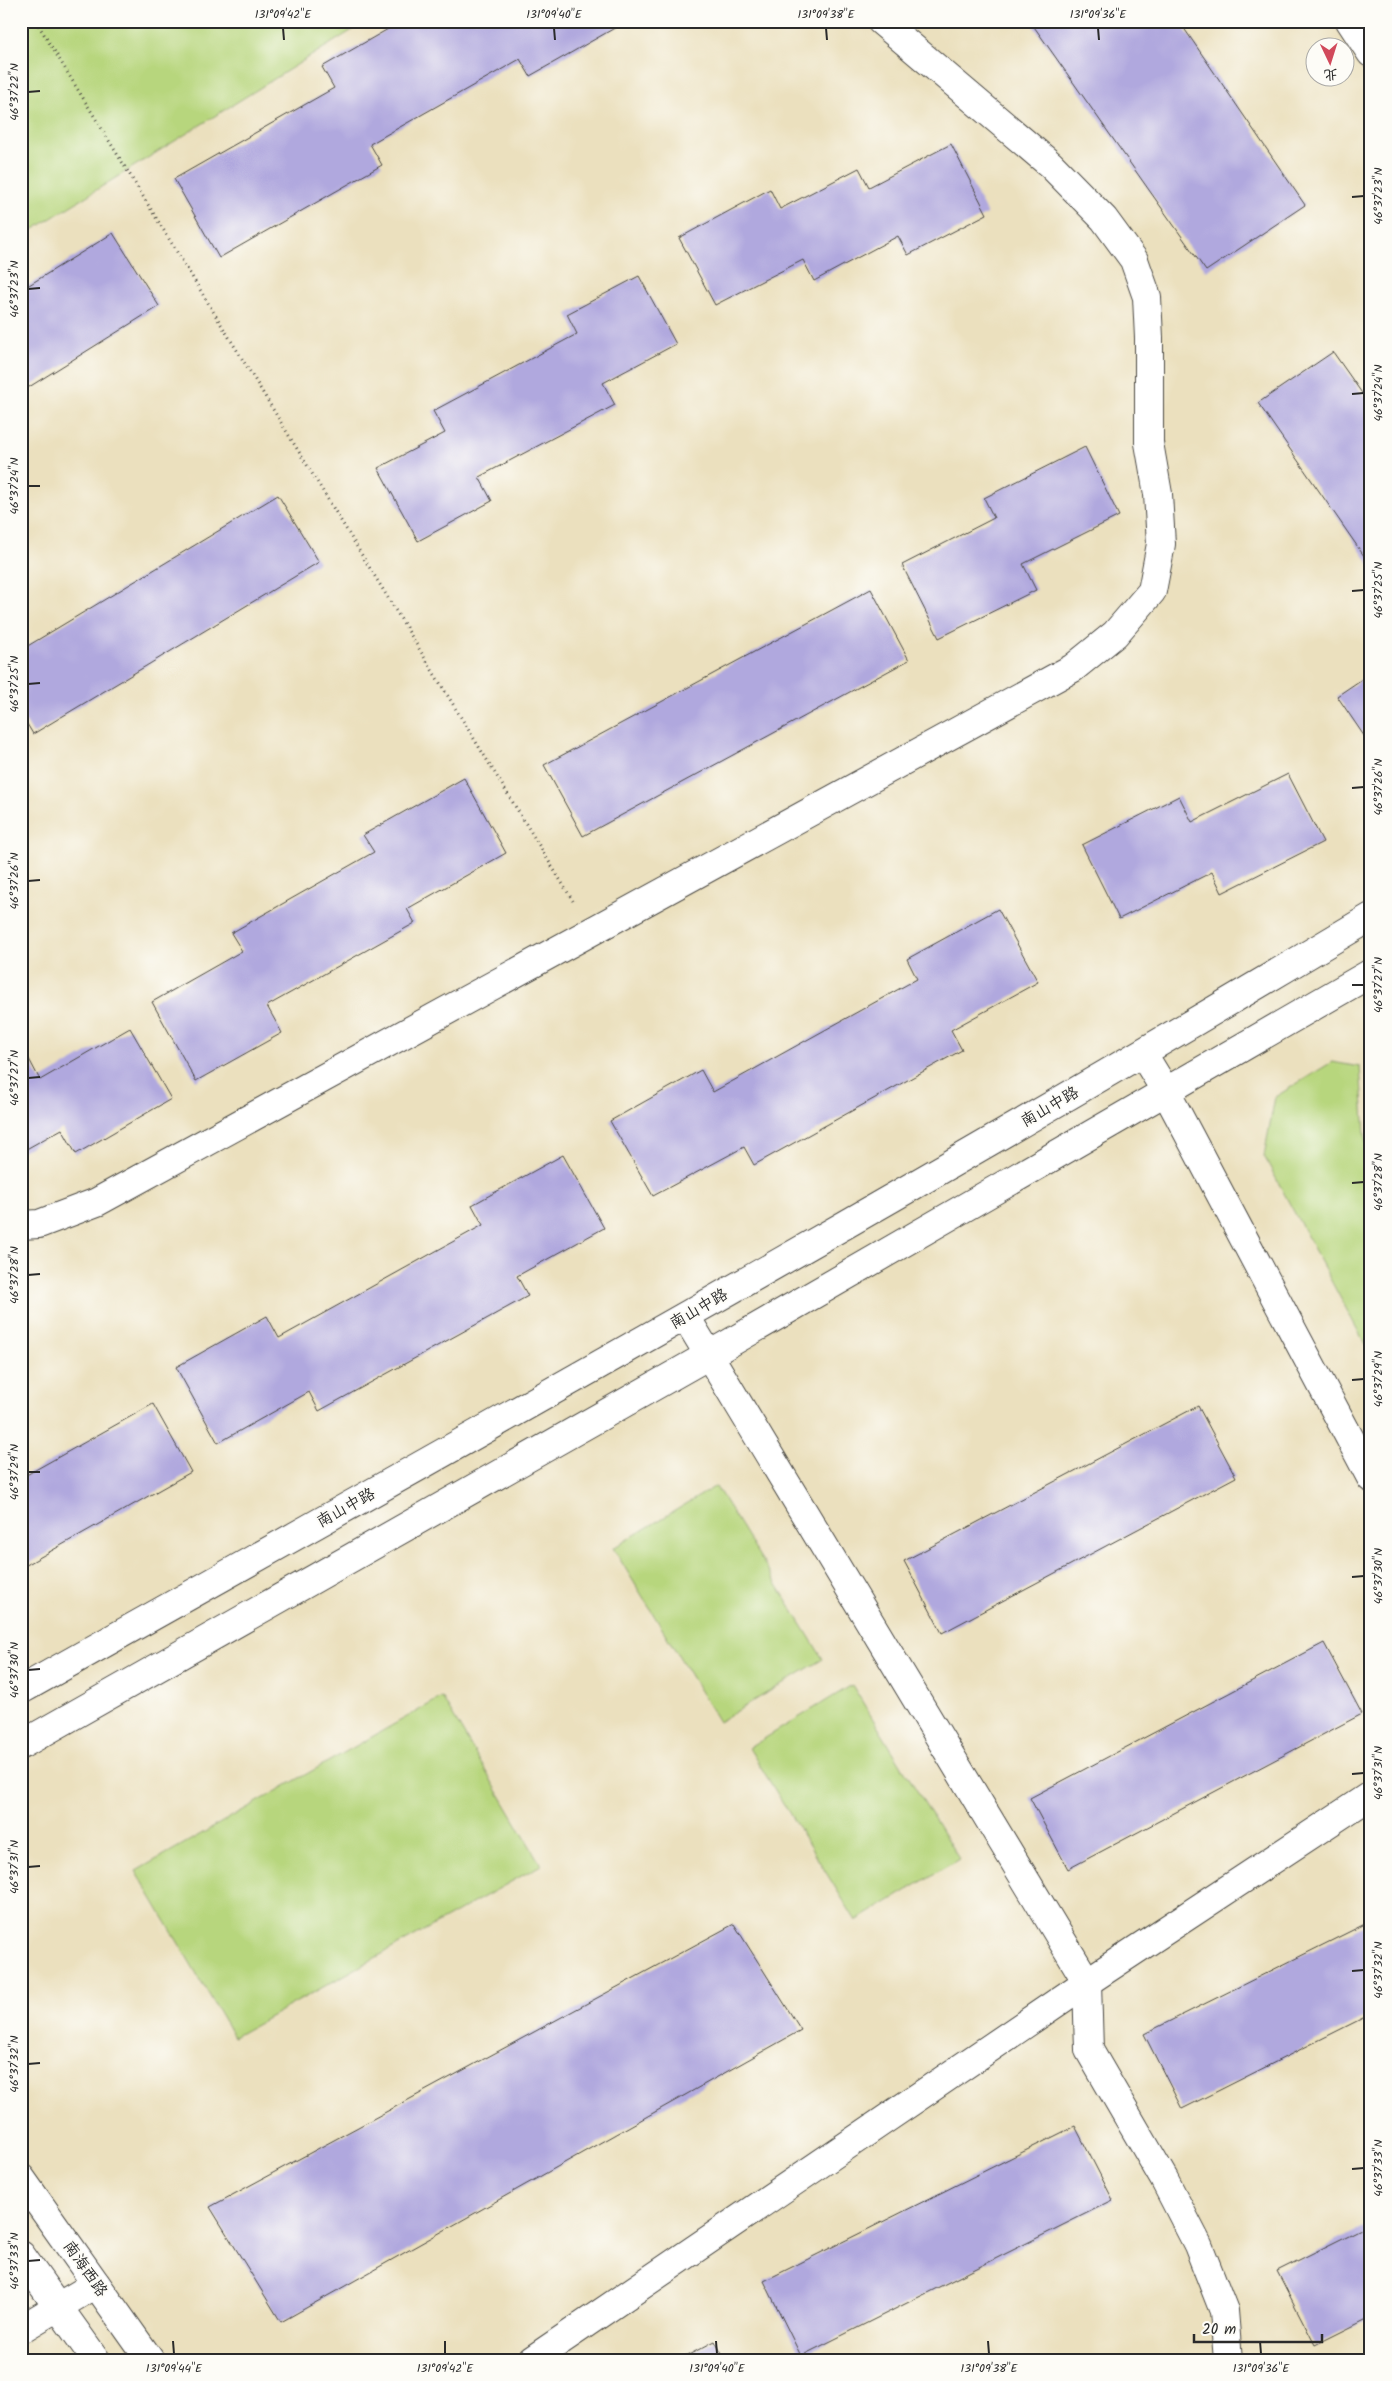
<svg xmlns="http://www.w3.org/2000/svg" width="1392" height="2381" font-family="Kalam,'LXGW WenKai TC',sans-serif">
  <rect width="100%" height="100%" fill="#fdfcf7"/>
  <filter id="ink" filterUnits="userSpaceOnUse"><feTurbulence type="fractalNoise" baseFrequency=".02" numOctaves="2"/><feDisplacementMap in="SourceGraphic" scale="10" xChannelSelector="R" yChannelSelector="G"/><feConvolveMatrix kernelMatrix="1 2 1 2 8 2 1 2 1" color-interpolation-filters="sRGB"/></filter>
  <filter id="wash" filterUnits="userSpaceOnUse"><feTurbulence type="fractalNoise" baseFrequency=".0096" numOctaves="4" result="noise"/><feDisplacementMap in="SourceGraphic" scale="20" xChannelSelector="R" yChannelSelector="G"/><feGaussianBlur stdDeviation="1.12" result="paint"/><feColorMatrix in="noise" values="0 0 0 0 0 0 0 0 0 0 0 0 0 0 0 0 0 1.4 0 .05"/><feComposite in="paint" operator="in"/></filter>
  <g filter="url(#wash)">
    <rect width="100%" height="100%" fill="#ebe0be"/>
    <g fill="#b7d67d" stroke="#718054">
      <path d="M21 21H367L21 237Z"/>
      <path d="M1332 1062 1360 1067 1368 1174 1371 1180V1355L1264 1156 1275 1097Z"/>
      <path d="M716 1486 823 1659 719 1722 613 1548Z"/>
      <path d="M852 1685 959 1859 856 1921 749 1748Z"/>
      <path d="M442 1697 541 1865 234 2037 136 1871Z"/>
    </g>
    <g id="blocks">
      <g fill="#b0a8de">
        <path d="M402 21H627L530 76 520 59 370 144 382 165 219 258 174 179 334 88 322 67Z"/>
        <path d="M1030 21H1179L1305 205 1206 271Z"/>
        <path d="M951 144 987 214 908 255 898 236 814 281 803 260 715 305 679 238 770 189 780 209 859 168 869 187Z"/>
        <path d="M113 233 159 306 21 392V290Z"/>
        <path d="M639 276 676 344 603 383 615 405 479 477 492 501 418 541 378 468 445 433 433 411 577 334 567 314Z"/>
        <path d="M1333 352 1371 406V566L1258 403Z"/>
        <path d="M1085 447 1119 516 1023 564 1036 590 939 638 902 565 994 518 984 498Z"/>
        <path d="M278 495 319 562 33 734 21 714V650Z"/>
        <path d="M871 589 909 660 583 836 544 765Z"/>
        <path d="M1371 673V746L1337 696Z"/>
        <path d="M1288 774 1323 842 1222 893 1212 872 1119 919 1082 845 1179 796 1192 822Z"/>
        <path d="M464 778 506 853 407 909 415 923 267 1006 282 1033 196 1081 152 1002 242 951 231 933 374 852 363 835Z"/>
        <path d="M998 909 1038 982 951 1030 962 1050 754 1165 744 1147 653 1196 610 1121 701 1070 713 1092 917 979 907 959Z"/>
        <path d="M130 1028 171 1099 76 1154 62 1129 21 1152V1063L29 1059 40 1080Z"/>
        <path d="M563 1155 604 1228 517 1276 528 1296 319 1411 309 1392 218 1443 176 1367 267 1316 279 1338 483 1225 472 1205Z"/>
        <path d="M153 1404 191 1472 21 1568V1478Z"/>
        <path d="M1198 1406 1236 1477 942 1633 904 1561Z"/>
        <path d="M1324 1643 1362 1714 1068 1869 1030 1798Z"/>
        <path d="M1371 1921V2014L1182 2109 1144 2034Z"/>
        <path d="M734 1924 801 2030 281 2322 210 2207Z"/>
        <path d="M1075 2126 1113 2200 801 2356 764 2281Z"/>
        <path d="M1371 2224V2317L1315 2345 1277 2271Z"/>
        <path d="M715 2341 725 2360H679Z"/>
      </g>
    </g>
  </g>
  <g filter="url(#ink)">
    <use href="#blocks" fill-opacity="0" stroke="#484641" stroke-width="1"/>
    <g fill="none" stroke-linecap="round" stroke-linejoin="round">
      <g stroke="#484641" stroke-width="30">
        <g id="minor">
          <path d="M1143 1054 1165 1090 1371 1478"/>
          <path d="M21 1225 39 1224 97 1202 1073 668 1115 634 1152 591 1161 544 1158 494 1149 443V338L1147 297 1134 260 1104 219 1051 165 881 21"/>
          <path d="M686 1317 1087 1982 1089 2050 1164 2179 1198 2245 1224 2311 1228 2360"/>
          <path d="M21 1690C473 1436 926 1184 1371 917"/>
          <path d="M21 1745 709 1355 1371 973"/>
          <path d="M21 2178 150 2360"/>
          <path d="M21 2255 96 2360"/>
          <path d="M21 2329 96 2284"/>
          <path d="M532 2360 1087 1982 1371 1795"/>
        </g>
      </g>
      <g stroke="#484641" stroke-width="30">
        <path id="major" d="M1350 21 1371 53"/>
      </g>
      <path stroke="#484641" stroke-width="3" stroke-dasharray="1 4" stroke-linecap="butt" d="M36 21 573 901"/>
      <use href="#minor" stroke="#fff" stroke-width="28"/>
      <use href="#major" stroke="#fff" stroke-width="28"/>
    </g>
  </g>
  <path fill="none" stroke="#2b2b2b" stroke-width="2" d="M283 28 284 40M554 28 555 40M826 28 827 40M1098 28 1099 40M28 92 40 91M1352 197 1364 196M28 289 40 288M1352 394 1364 393M28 486H40M1352 591 1364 590M28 684 40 683M1352 788 1364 787M28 881 40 880M1352 985H1364M28 1078 40 1077M1352 1183 1364 1182M28 1275 40 1274M1352 1380 1364 1379M28 1472H40M1352 1577 1364 1576M28 1670 40 1669M1352 1774 1364 1773M28 1867 40 1866M1352 1971 1364 1970M28 2064 40 2063M1352 2169 1364 2168M28 2261 40 2260M173 2341 174 2354M445 2341V2354M716 2341 717 2354M988 2341 989 2354M1260 2341 1261 2354"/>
  <g text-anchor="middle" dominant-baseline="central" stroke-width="4" stroke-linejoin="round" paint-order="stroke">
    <g font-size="16" fill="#2b2b2b" stroke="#fdfcf7">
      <text transform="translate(1050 1107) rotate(-30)">南山中路</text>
      <text transform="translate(699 1309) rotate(-30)">南山中路</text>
      <text transform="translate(346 1508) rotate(-29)">南山中路</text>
      <text transform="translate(85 2269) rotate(55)">南海西路</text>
    </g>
  </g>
  <rect width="1392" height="2381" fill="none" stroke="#fdfcf7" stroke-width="55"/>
  <g transform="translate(1330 62) rotate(176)"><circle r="24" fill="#fdfcf7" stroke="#a9a8a5"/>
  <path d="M0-4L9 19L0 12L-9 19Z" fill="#d1495b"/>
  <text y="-8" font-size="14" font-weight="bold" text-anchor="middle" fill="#2b2b2b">北</text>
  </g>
  <path d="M1194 2334v8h128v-8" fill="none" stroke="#2b2b2b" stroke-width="2.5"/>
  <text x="1202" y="2334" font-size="15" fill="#2b2b2b" stroke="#fdfcf7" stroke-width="4" paint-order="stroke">20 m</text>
  <rect x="28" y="28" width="1336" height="2326" fill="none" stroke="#2b2b2b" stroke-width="2"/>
  <g font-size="12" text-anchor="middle" fill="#2b2b2b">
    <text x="283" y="18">131°09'42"E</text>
    <text x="554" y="18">131°09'40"E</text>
    <text x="826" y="18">131°09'38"E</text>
    <text x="1098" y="18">131°09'36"E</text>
    <text transform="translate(14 92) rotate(-90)" y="4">46°37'22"N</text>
    <text transform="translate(1378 196) rotate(-90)" y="4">46°37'23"N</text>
    <text transform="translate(14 289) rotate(-90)" y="4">46°37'23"N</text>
    <text transform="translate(1378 393) rotate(-90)" y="4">46°37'24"N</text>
    <text transform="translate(14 486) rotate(-90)" y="4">46°37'24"N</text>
    <text transform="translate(1378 590) rotate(-90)" y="4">46°37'25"N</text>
    <text transform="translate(14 684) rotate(-90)" y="4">46°37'25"N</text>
    <text transform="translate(1378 787) rotate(-90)" y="4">46°37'26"N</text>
    <text transform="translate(14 881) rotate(-90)" y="4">46°37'26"N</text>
    <text transform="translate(1378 985) rotate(-90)" y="4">46°37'27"N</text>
    <text transform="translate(14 1078) rotate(-90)" y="4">46°37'27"N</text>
    <text transform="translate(1378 1182) rotate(-90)" y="4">46°37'28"N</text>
    <text transform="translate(14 1275) rotate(-90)" y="4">46°37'28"N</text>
    <text transform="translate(1378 1379) rotate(-90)" y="4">46°37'29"N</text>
    <text transform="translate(14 1472) rotate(-90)" y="4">46°37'29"N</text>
    <text transform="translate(1378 1576) rotate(-90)" y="4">46°37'30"N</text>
    <text transform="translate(14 1670) rotate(-90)" y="4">46°37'30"N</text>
    <text transform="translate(1378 1773) rotate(-90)" y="4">46°37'31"N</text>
    <text transform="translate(14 1867) rotate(-90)" y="4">46°37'31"N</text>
    <text transform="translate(1378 1970) rotate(-90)" y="4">46°37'32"N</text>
    <text transform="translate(14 2064) rotate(-90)" y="4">46°37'32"N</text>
    <text transform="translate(1378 2168) rotate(-90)" y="4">46°37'33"N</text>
    <text transform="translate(14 2261) rotate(-90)" y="4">46°37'33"N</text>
    <text x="174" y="2372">131°09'44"E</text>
    <text x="445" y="2372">131°09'42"E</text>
    <text x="717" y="2372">131°09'40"E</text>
    <text x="989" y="2372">131°09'38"E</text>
    <text x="1261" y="2372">131°09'36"E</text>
  </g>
</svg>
